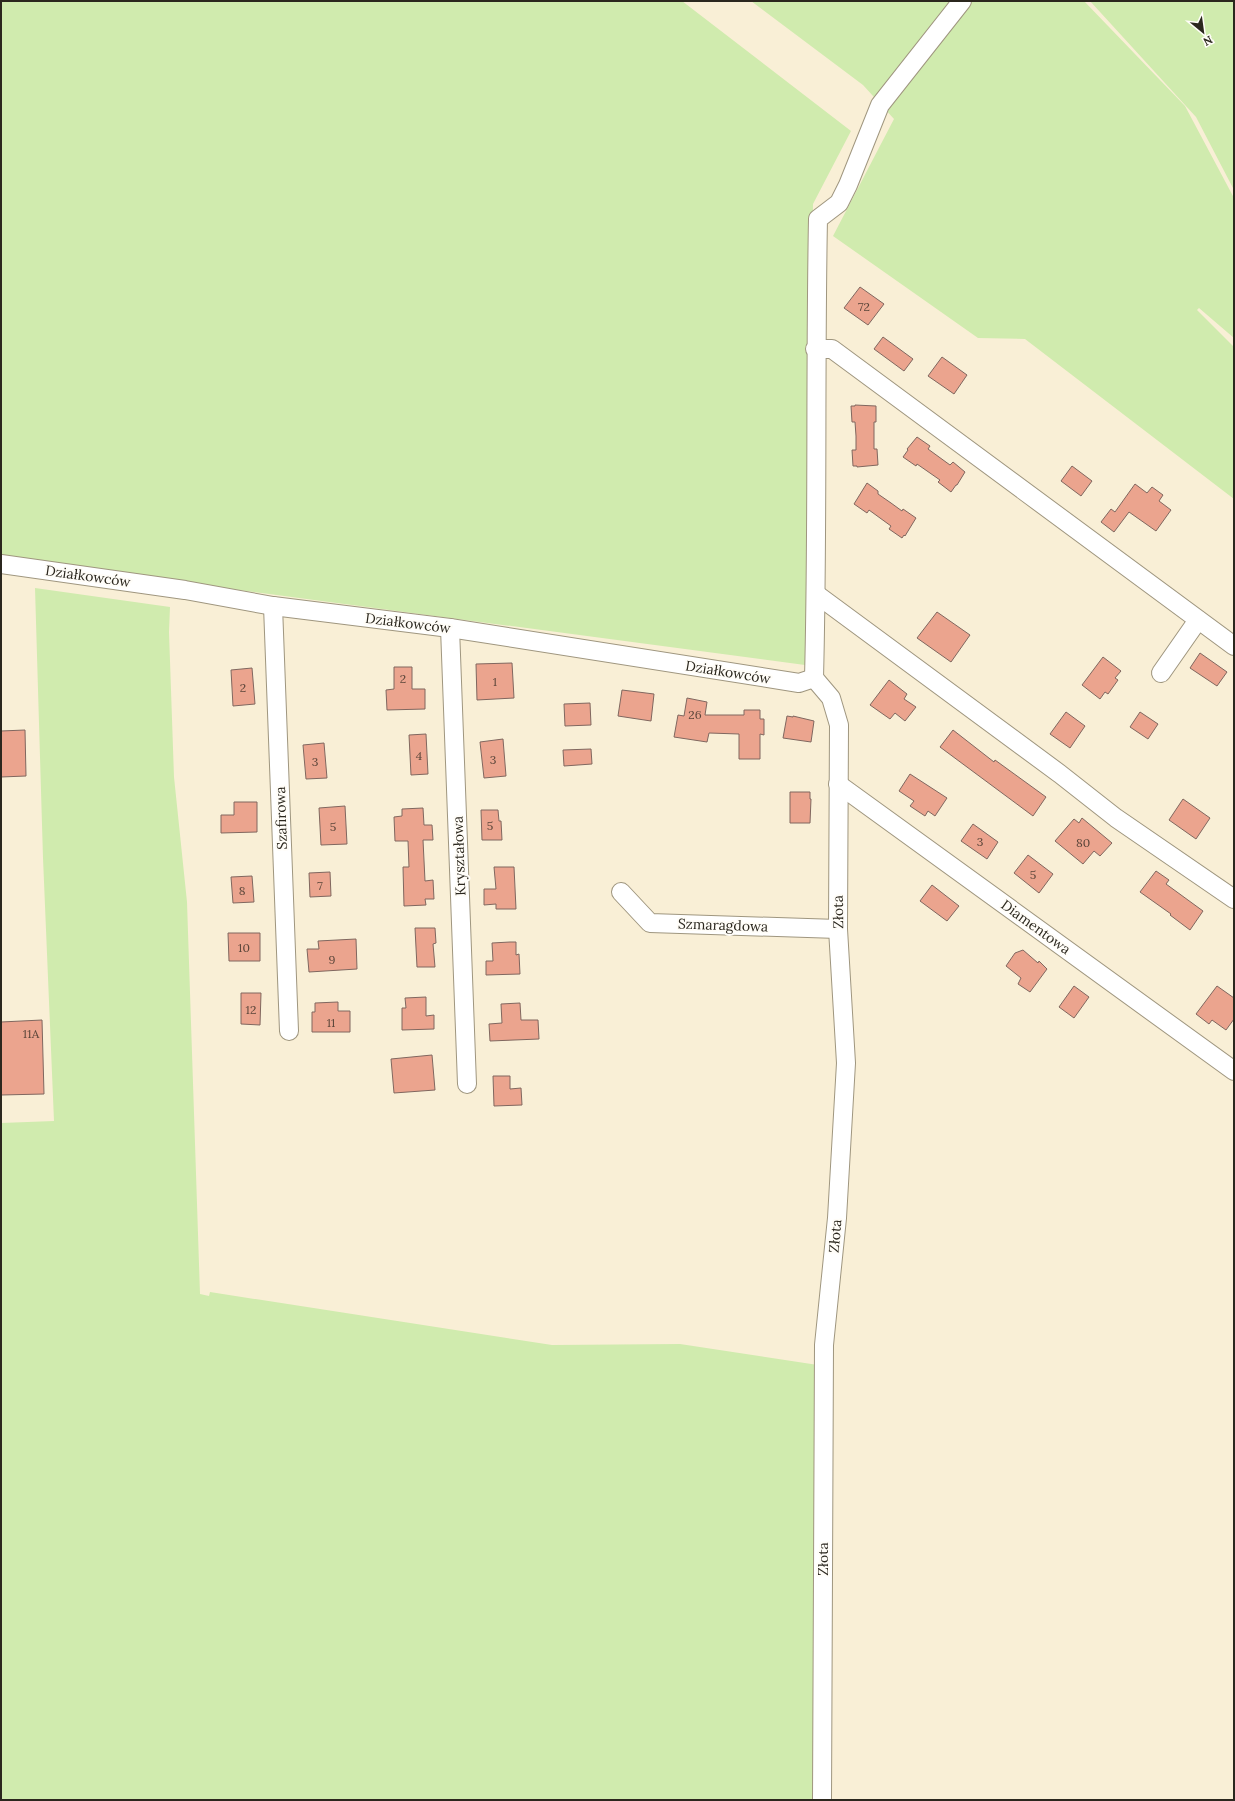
<svg xmlns="http://www.w3.org/2000/svg" width="1235" height="1801" font-family="Lora,serif">
  <rect width="100%" height="100%" fill="#f9efd6"/>
  <g fill="#d0ebae">
    <path d="M1 1H682L851 131 813 204 805 665 179 582 1 555Z"/>
    <path d="M751 1H1084L1185 106 1234 198V338L1199 308 1197 310 1234 347V499L1025 339 978 338 833 236 894 119 863 85Z"/>
    <path d="M1090 1H1234V190L1196 117Z"/>
    <path d="M35 588 170 607 169 632 174 777 187 902 200 1294 209 1296 210 1292 552 1345 680 1344 831 1367 827 1800H1V1123L54 1121 43 858Z"/>
  </g>
  <g fill="#eba48e" stroke="#80675f">
    <path d="M860 287 884 304 868 325 844 308Z"/>
    <path d="M883 337 913 359 904 371 874 349Z"/>
    <path d="M942 357 967 375 954 394 928 376Z"/>
    <path d="M855 405 876 406V422H874V449H877L878 465 857 467V466H853L852 450H856V436L855 422H852L851 406H855Z"/>
    <path d="M917 437 930 446 928 449 950 465 953 462 965 472 957 485H956L951 492 938 482 940 480 917 464 916 466 903 457 908 450 907 449Z"/>
    <path d="M1072 466 1092 481 1081 496 1061 481Z"/>
    <path d="M867 483 878 491V494L891 503 902 511 903 509 916 518 905 536 904 535 902 538 889 529 891 526 869 510 867 513 854 504Z"/>
    <path d="M1135 484 1147 493 1152 487 1163 495 1159 501 1171 510 1156 531 1129 512 1114 532 1101 522 1111 509 1115 512Z"/>
    <path d="M937 612 970 635 951 662 917 638Z"/>
    <path d="M1200 653 1227 672 1217 686 1190 668Z"/>
    <path d="M1103 657 1121 671 1115 678 1118 680 1108 694 1105 692 1100 699 1082 685Z"/>
    <path d="M512 663 514 698 477 700 476 664Z"/>
    <path d="M394 667H412V689H425V709L387 710 386 690 394 689Z"/>
    <path d="M252 668 255 704 233 706 231 670Z"/>
    <path d="M889 680 907 694 904 699 916 707 905 721 895 713 890 719 870 705Z"/>
    <path d="M622 690 654 694 651 721 618 716Z"/>
    <path d="M687 698 707 702 705 715H744V710H760V719H764V735L760 734V759H739V734L709 733 707 742 674 737 678 715 684 716Z"/>
    <path d="M590 703 591 725 565 726 564 704Z"/>
    <path d="M1066 712 1085 726 1070 748 1050 734Z"/>
    <path d="M1140 712 1158 724 1148 739 1130 727Z"/>
    <path d="M787 716 793 717V716L814 721 811 742 783 738Z"/>
    <path d="M25 730 26 776 1 777V731Z"/>
    <path d="M953 730 994 762 995 760 1046 797 1033 816 940 747Z"/>
    <path d="M426 734 428 774 411 775 409 735Z"/>
    <path d="M503 739 506 776 484 778 480 742Z"/>
    <path d="M324 743 327 778 306 779 303 745Z"/>
    <path d="M591 749 592 764 564 766 563 750Z"/>
    <path d="M910 774 947 798 935 816 928 811 925 816 910 806 914 801 899 791Z"/>
    <path d="M790 792H810V799H811L810 823H790Z"/>
    <path d="M1183 799 1210 818 1196 839 1169 820Z"/>
    <path d="M234 802H257V832L221 833V815H234Z"/>
    <path d="M345 806 347 844 321 845 319 808Z"/>
    <path d="M423 808 424 825H432L433 840H423L425 881 433 880 434 899H425L426 905 404 906 403 867H409L408 841H395L394 817 402 816V809Z"/>
    <path d="M481 810H498L499 821H501L502 840H482Z"/>
    <path d="M1082 818 1112 843 1100 856 1094 851 1083 864 1055 841 1074 819 1079 823Z"/>
    <path d="M973 824 998 842 987 859 961 841Z"/>
    <path d="M1028 855 1053 874 1039 893 1014 873Z"/>
    <path d="M494 867H514L516 909H496V904L484 905V889H496Z"/>
    <path d="M1156 871 1169 880 1166 884 1203 911 1190 930 1170 915 1171 914 1140 892Z"/>
    <path d="M330 872 331 896 310 897 309 873Z"/>
    <path d="M252 876 254 902 233 903 231 877Z"/>
    <path d="M932 885 959 906 947 921 920 901Z"/>
    <path d="M415 928H435L436 943 433 944 435 967H417Z"/>
    <path d="M228 933H260V961H229Z"/>
    <path d="M356 939 357 969 309 972 307 949H319L318 941Z"/>
    <path d="M510 942H516V955L519 954 520 974 486 975V961H493L492 943Z"/>
    <path d="M1023 950 1038 963 1039 961 1047 969 1030 992 1018 984 1021 978 1006 966 1015 953Z"/>
    <path d="M1074 986 1089 997 1074 1018 1059 1007Z"/>
    <path d="M1217 986 1234 998V1019L1226 1030 1212 1020 1209 1024 1196 1014Z"/>
    <path d="M241 993H261L260 1025 241 1024Z"/>
    <path d="M426 997V1016L434 1015V1029L402 1030V1008H406L405 998Z"/>
    <path d="M338 1002V1011H350V1032H312V1012H315V1003Z"/>
    <path d="M520 1003 521 1020H538L539 1039 490 1041 489 1024 502 1023 501 1004Z"/>
    <path d="M42 1020 44 1094 1 1095V1022Z"/>
    <path d="M432 1055 435 1090 394 1093 391 1059Z"/>
    <path d="M493 1076H510V1089L521 1088 522 1105 494 1106Z"/>
  </g>
  <g fill="none" stroke-linecap="round" stroke-linejoin="round">
    <g stroke="#9f967f" stroke-width="20">
      <g id="minor">
        <path d="M815 349H832L1234 646"/>
        <path d="M1 564 185 590 273 606 450 628 799 683 814 678"/>
        <path d="M816 594 1060 774 1116 818 1234 899"/>
        <path d="M273 606 289 1031"/>
        <path d="M450 628 467 1084"/>
        <path d="M1161 673 1198 620"/>
        <path d="M814 678 831 698 839 725 838 929 846 1063 837 1218 824 1345 822 1800"/>
        <path d="M814 678C818 525 815 372 818 219L839 203 848 185 880 105 962 1"/>
        <path d="M838 784 1234 1071"/>
        <path d="M621 892 650 923 838 929"/>
      </g>
    </g>
    <use href="#minor" stroke="#fff" stroke-width="18"/>
  </g>
  <g text-anchor="middle" dominant-baseline="central" stroke-width="4" stroke-linejoin="round" paint-order="stroke">
    <g font-size="12" fill="#5b463a">
      <text x="864" y="306">72</text>
      <text x="403" y="678">2</text>
      <text x="495" y="681">1</text>
      <text x="243" y="687">2</text>
      <text x="695" y="714">26</text>
      <text x="419" y="755">4</text>
      <text x="493" y="759">3</text>
      <text x="315" y="761">3</text>
      <text x="490" y="825">5</text>
      <text x="333" y="826">5</text>
      <text x="980" y="841">3</text>
      <text x="1083" y="842">80</text>
      <text x="1033" y="874">5</text>
      <text x="320" y="885">7</text>
      <text x="242" y="890">8</text>
      <text x="244" y="947">10</text>
      <text x="332" y="959">9</text>
      <text x="251" y="1009">12</text>
      <text x="331" y="1022">11</text>
      <text x="31" y="1033">11A</text>
    </g>
    <g font-size="14" fill="#2b271e" stroke="#fffdf8">
      <text transform="translate(88 576) rotate(8)">Działkowców</text>
      <text transform="translate(408 623) rotate(7)">Działkowców</text>
      <text transform="translate(728 672) rotate(9)">Działkowców</text>
      <text transform="translate(281 818) rotate(-92)">Szafirowa</text>
      <text transform="translate(459 856) rotate(-92)">Kryształowa</text>
      <text transform="translate(838 912) rotate(-91)">Złota</text>
      <text transform="translate(723 925) rotate(2)">Szmaragdowa</text>
      <text transform="translate(1036 927) rotate(36)">Diamentowa</text>
      <text transform="translate(835 1236) rotate(-85)">Złota</text>
      <text transform="translate(823 1559) rotate(-90)">Złota</text>
    </g>
  </g>
  <rect width="1235" height="1801" fill="none" stroke="#2b271e" stroke-width="4"/>
  <g transform="translate(1203 32) rotate(151)" stroke="#fffdf8" stroke-width="3" paint-order="stroke">
  <path d="M0-3L7 15L0 10L-7 15Z" fill="#2b271e"/>
  <text y="-6" font-size="11" font-weight="bold" text-anchor="middle" fill="#2b271e">N</text>
  </g>
</svg>
